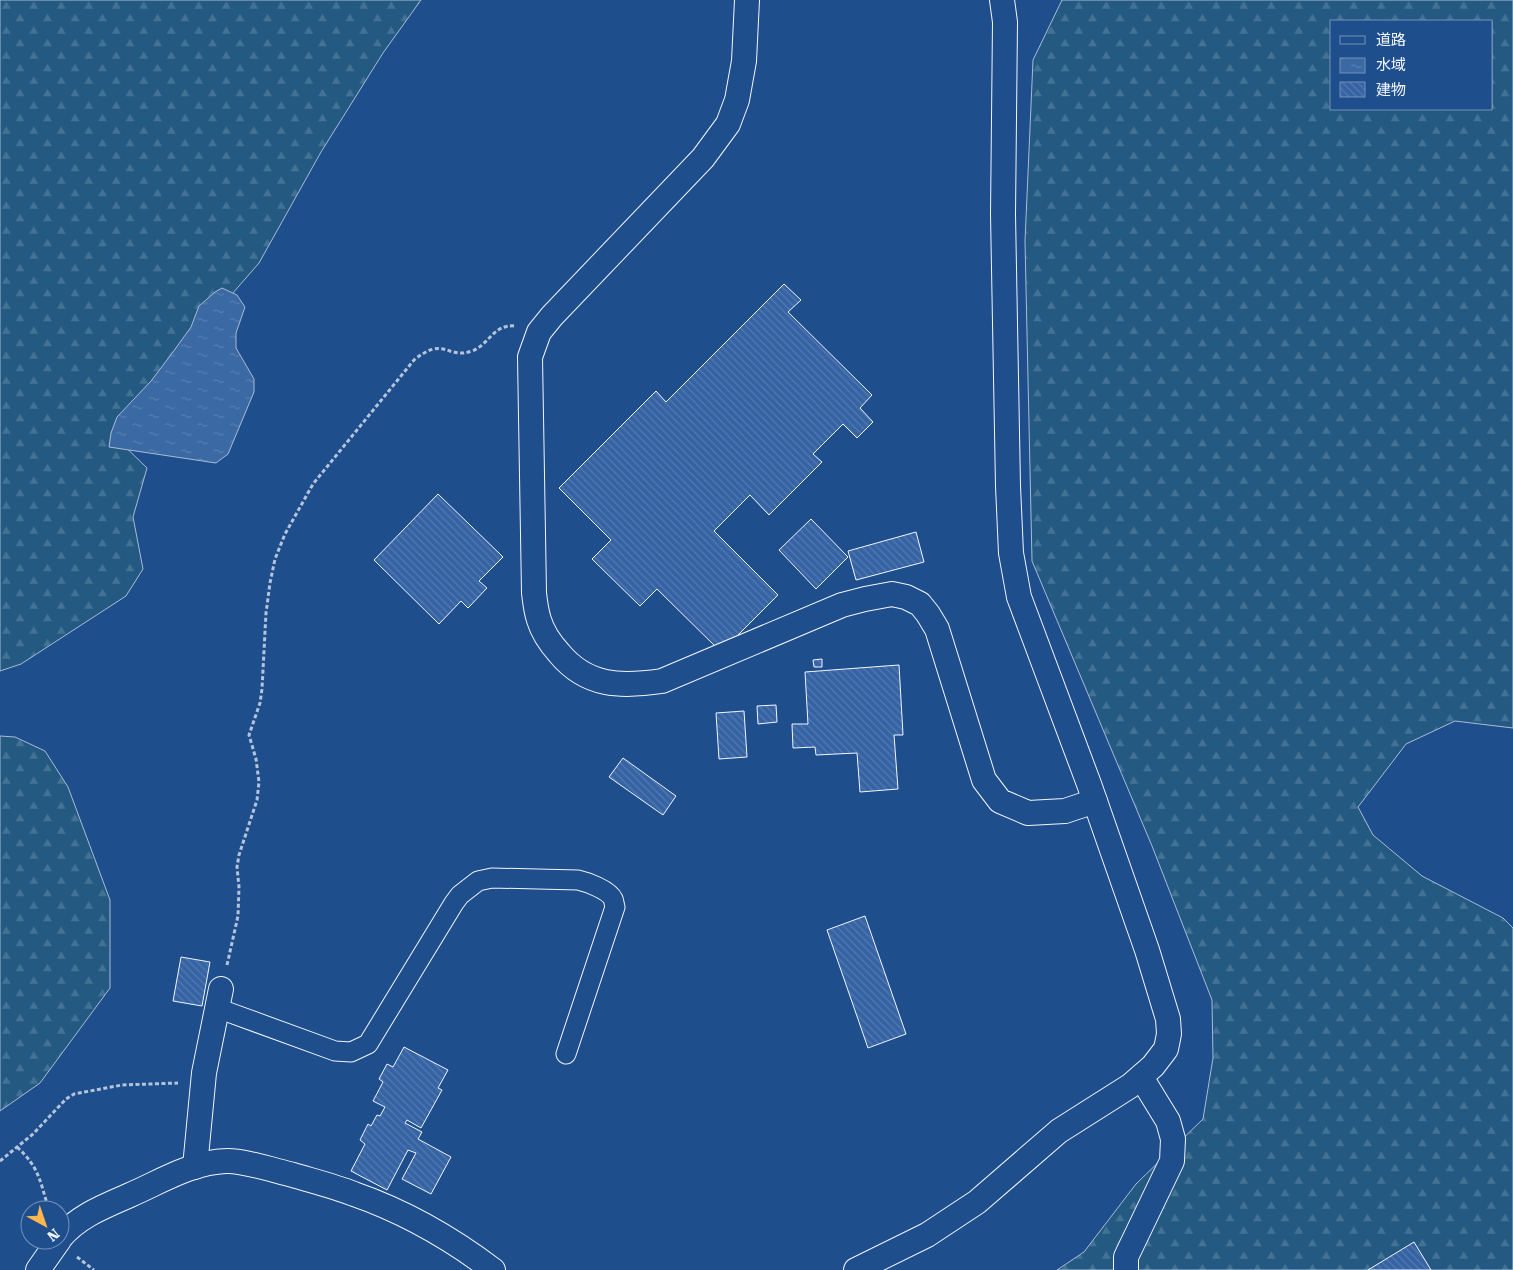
<svg xmlns="http://www.w3.org/2000/svg" width="1513" height="1270" font-family="'Roboto Serif','Noto Sans JP',serif">
  <defs>
    <pattern id="forest-firs" width="22" height="20" patternUnits="userSpaceOnUse" patternTransform="scale(1.25)"><rect width="22" height="20" fill="#245a82"/><path d="M5 1l3.5 6h-7zM16 11l3.5 6h-7z" fill="#447295"/></pattern>
    <pattern id="water-ripples" width="26" height="14" patternUnits="userSpaceOnUse" patternTransform="scale(1.25)"><rect width="26" height="14" fill="#3b69a3"/><path d="M2 4q2-2 4 0t4 0M15 11q2-2 4 0t4 0" fill="none" stroke="#587fb1"/></pattern>
    <pattern id="building-back-hatch" width="6" height="6" patternUnits="userSpaceOnUse" patternTransform="scale(1.25)"><rect width="6" height="6" fill="#3563a3"/><path d="M-1 5l2 2M0 0l6 6M5-1l2 2" fill="none" stroke="#537ab1"/></pattern>
  </defs>
  <rect width="100%" height="100%" fill="#1f4e8c"/>
  <g fill="url(#forest-firs)" stroke="#a8bbd7" fill-rule="evenodd">
    <path d="M0 0H421L383 53 321 152 259 263 111 433 147 468 133 517 143 569 126 596 21 664 0 671Z"/>
    <path d="M1062 0H1513V728L1455 721 1406 744 1358 807 1373 835 1422 876 1503 918 1513 928V1270H1057L1084 1252 1136 1184 1203 1119 1213 1058 1212 1000 1152 846 1032 561 1025 241 1033 60ZM1332 21H1492V109H1332Z"/>
    <path d="M0 736 15 737 45 751 68 787 110 900V988L40 1083 0 1111Z"/>
  </g>
  <path fill="url(#water-ripples)" stroke="#a8bbd7" d="M222 288 237 295 245 307 236 333V348L254 379V392L228 454 216 463 109 447 111 433 117 417 151 381 173 352 191 327 199 306 215 292Z"/>
  <g fill="url(#building-back-hatch)" stroke="#f2f6ff">
    <path d="M784 284 801 300 788 312 872 395 860 408 873 422 857 438 843 424 813 454 822 462 769 515 750 495 714 531 778 595 721 652 657 589 640 606 592 559 611 540 559 488 656 391 666 402Z"/>
    <path d="M438 494 503 557 479 581 487 588 468 608 461 601 439 624 374 560Z"/>
    <path d="M811 519 848 557 816 589 779 550Z"/>
    <path d="M916 532 924 562 856 580 848 551Z"/>
    <path d="M822 659V667H814L813 660Z"/>
    <path d="M899 665 903 735H894L898 789 860 792 857 753 816 755 815 747 793 748 792 724H808L805 672Z"/>
    <path d="M776 705 777 722 758 724 757 706Z"/>
    <path d="M744 711 747 757 719 759 716 713Z"/>
    <path d="M623 758 676 796 663 815 609 777Z"/>
    <path d="M865 916 906 1034 868 1048 827 930Z"/>
    <path d="M181 957 210 962 202 1006 173 1001Z"/>
    <path d="M404 1047 448 1070 438 1088 442 1090 421 1128 407 1120 405 1123 422 1132 418 1139 451 1157 431 1194 402 1179 416 1153 408 1150 387 1190 351 1171 365 1144 360 1140 368 1124 371 1126 377 1115 380 1116 385 1107 373 1101 383 1082 379 1079 387 1064 393 1067Z"/>
    <path d="M1414 1242 1431 1270H1368Z"/>
  </g>
  <g fill="none" stroke-linecap="round" stroke-linejoin="round">
    <g stroke="#f2f6ff" stroke-width="21">
      <path id="pedestrian" d="M217 1008 335 1051 351 1052 368 1044 454 903 460 895 478 881 492 878 578 880C587 882 609 890 613 899 614 901 614 904 615 907L566 1054"/>
    </g>
    <g stroke="#f2f6ff" stroke-width="26">
      <g id="minor">
        <path d="M747 0 744 61 737 100 728 124 703 158 552 316 539 332 530 357 534 593C535 602 536 611 539 620 543 633 550 643 559 653 587 687 621 687 662 681L842 605 865 599 892 594 906 597 920 604 928 614 937 629 984 780 1000 801 1028 813 1065 811 1095 801"/>
        <path d="M195 1167 204 1073 221 989"/>
        <path d="M60 1238C78 1216 105 1206 130 1195 160 1182 192 1162 226 1161 242 1160 276 1171 293 1175 313 1181 334 1186 354 1194 403 1211 452 1239 493 1270"/>
        <path d="M38 1270 59 1240"/>
        <path d="M856 1270 927 1235 977 1202 1059 1131 1130 1086 1153 1066 1166 1049 1169 1034 1168 1019 1147 950 1089 784 1019 597 1011 553 1008 486 1003 214 1005 22 1002 0"/>
        <path d="M1126 1270V1257L1172 1161 1173 1139 1168 1121 1141 1077"/>
      </g>
    </g>
    <g stroke="#b3c4dc" stroke-width="3" stroke-dasharray="4 2.5" stroke-linecap="butt">
      <path d="M227 965 238 916 239 887 237 867 239 855 257 800 259 782 256 759 249 735 260 703 262 689 266 613 270 583 275 559 285 534 313 484 414 360C445 335 447 360 472 351 489 345 493 324 515 326"/>
      <path d="M17 1147C40 1168 40 1182 49 1210"/>
      <path d="M0 1161 33 1134 66 1099 74 1094 122 1085 178 1083"/>
      <path d="M77 1257 94 1270"/>
    </g>
    <use href="#pedestrian" stroke="#1f4e8c" stroke-width="19"/>
    <use href="#minor" stroke="#1f4e8c" stroke-width="24"/>
  </g>
  <rect x="1330" y="20" width="162" height="90" fill="#1f4e8c" stroke="#7391ba"/>
  <rect x="1340" y="36" width="25" height="8" fill="#1f4e8c" stroke="#7391ba"/>
  <text x="1376" y="45" font-size="15" fill="#f2f6ff">道路</text>
  <rect x="1340" y="58" width="25" height="15" fill="url(#water-ripples)" stroke="#7391ba"/>
  <text x="1376" y="70" font-size="15" fill="#f2f6ff">水域</text>
  <rect x="1340" y="82" width="25" height="15" fill="url(#building-back-hatch)" stroke="#7391ba"/>
  <text x="1376" y="95" font-size="15" fill="#f2f6ff">建物</text>
  <g transform="translate(45 1225) rotate(140)"><circle r="24" fill="#1f4e8c" stroke="#7391ba"/>
  <path d="M0-4L9 19L0 12L-9 19Z" fill="#ffb74d"/>
  <text y="-8" font-size="14" font-weight="bold" text-anchor="middle" fill="#f2f6ff">N</text>
  </g>
</svg>
